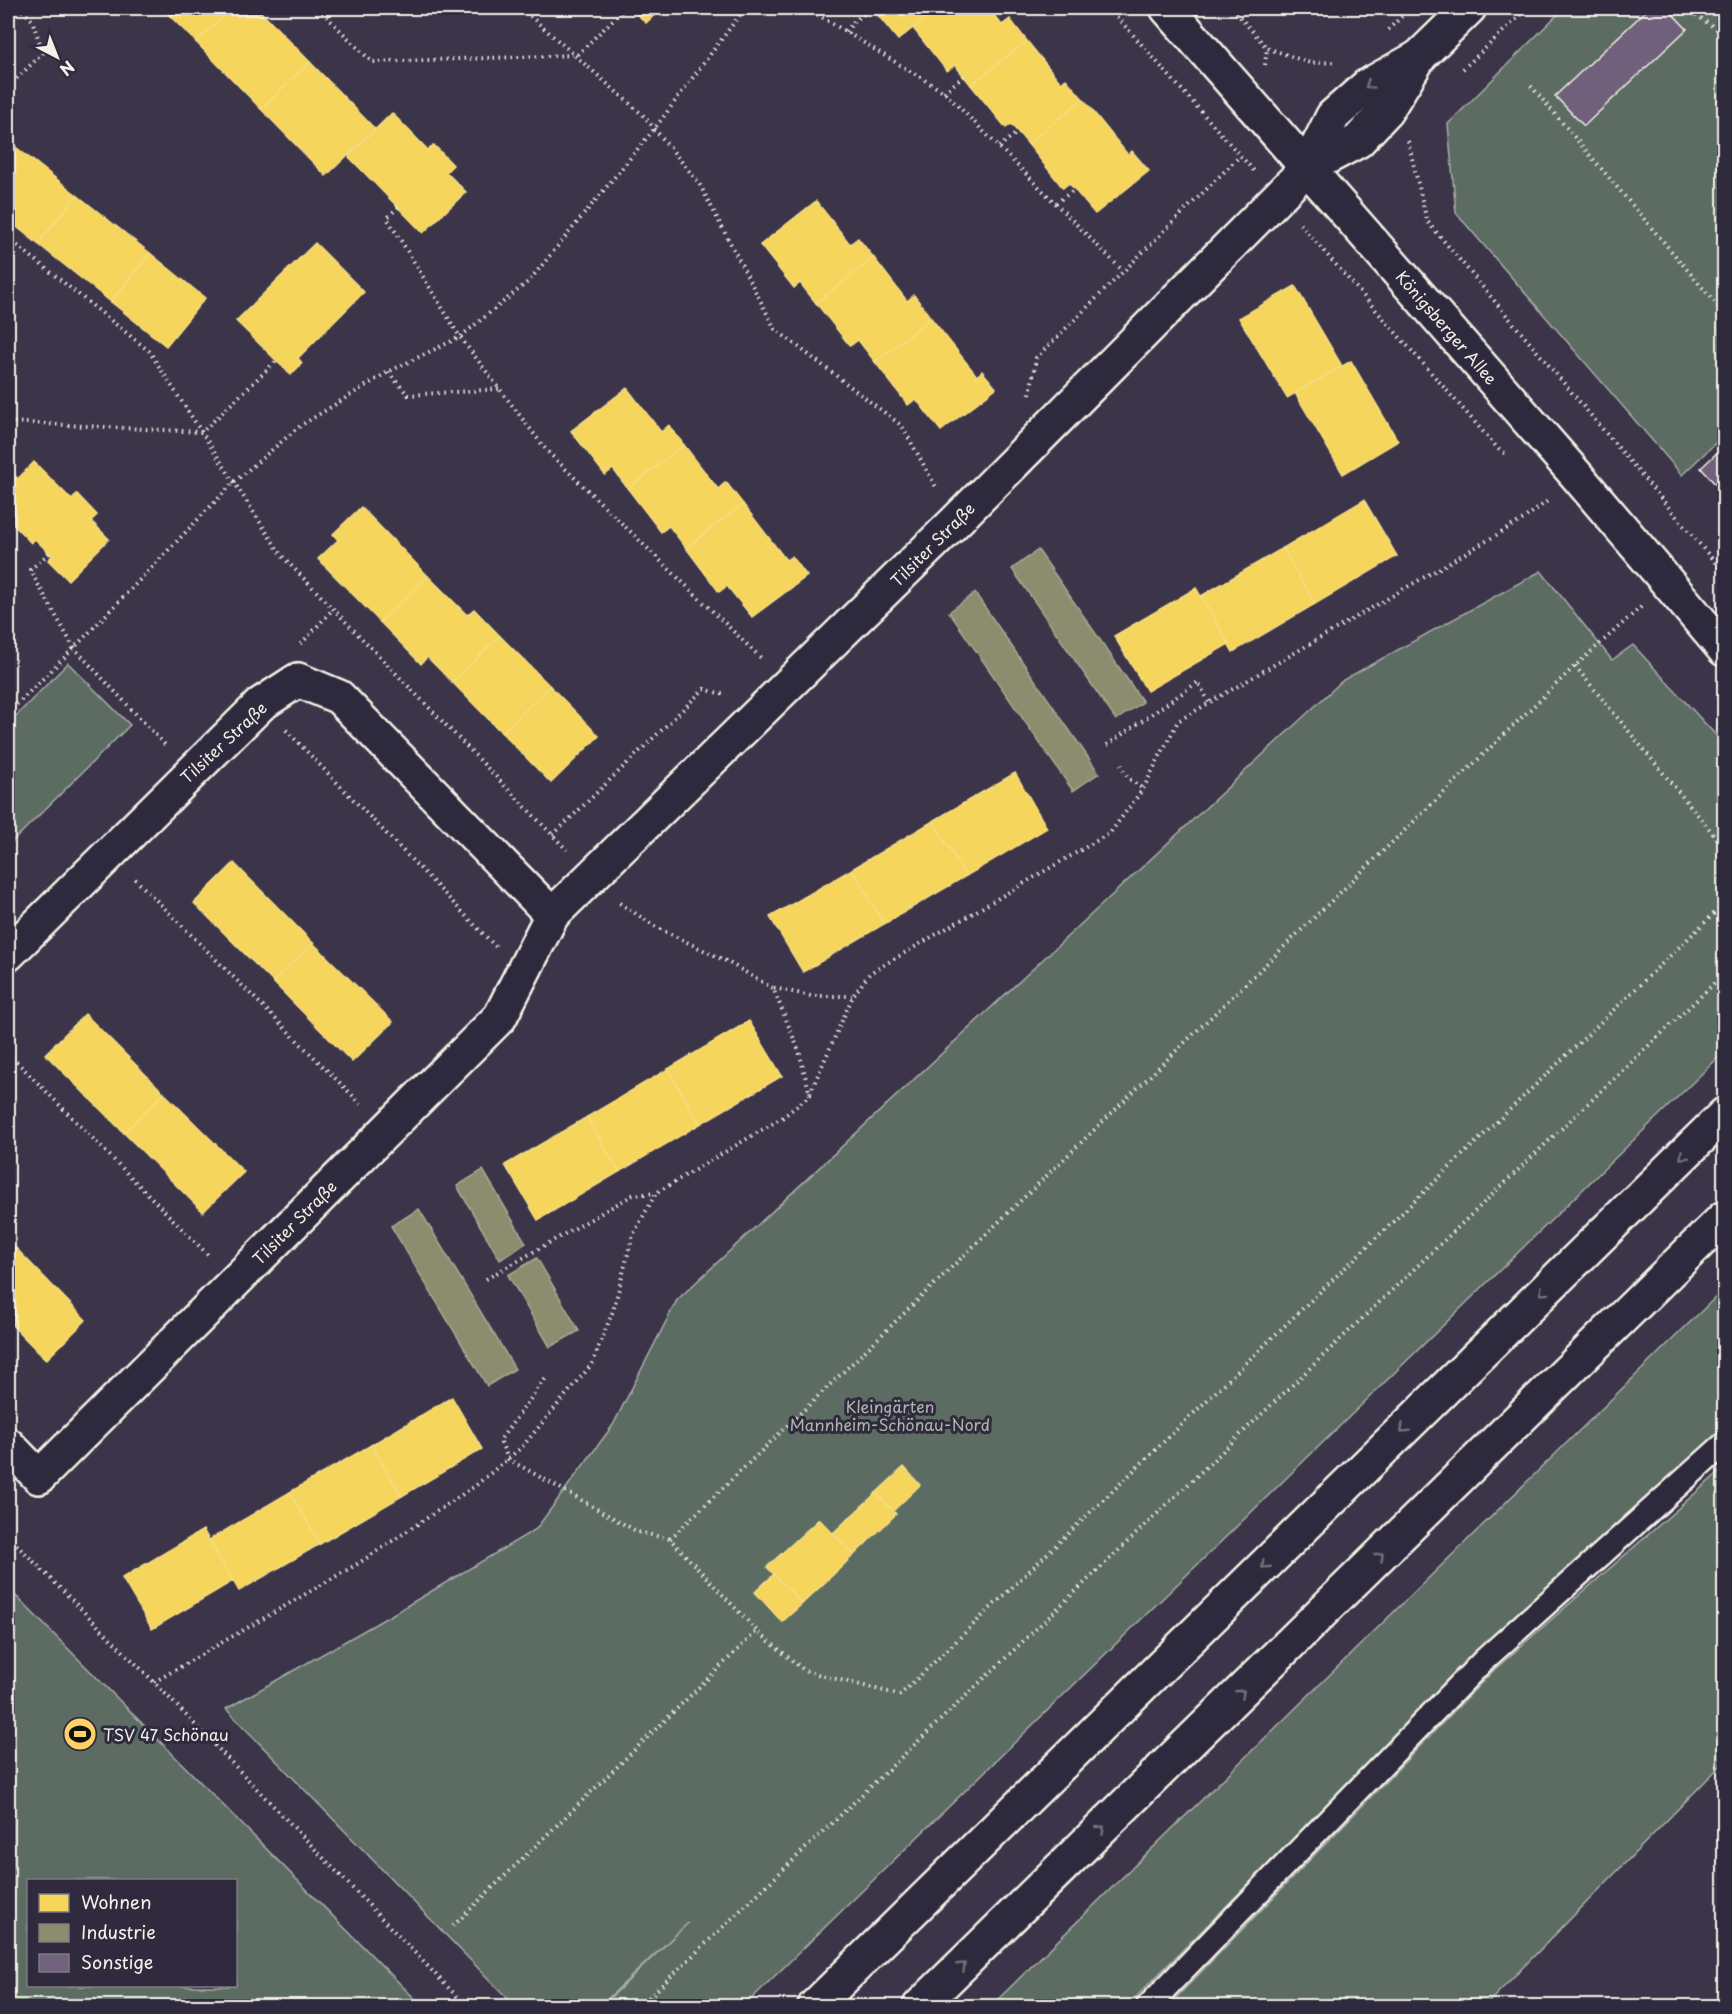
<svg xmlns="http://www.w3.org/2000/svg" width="1732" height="2014" font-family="'Playpen Sans',sans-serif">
  <rect width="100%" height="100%" fill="#3c354a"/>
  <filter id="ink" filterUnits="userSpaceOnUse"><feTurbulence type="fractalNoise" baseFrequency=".0167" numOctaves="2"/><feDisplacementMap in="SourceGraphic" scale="12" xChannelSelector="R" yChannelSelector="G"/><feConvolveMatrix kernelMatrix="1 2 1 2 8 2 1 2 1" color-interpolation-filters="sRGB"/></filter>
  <g filter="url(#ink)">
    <g fill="#5c6c64" stroke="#a8aea6" stroke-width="1.5" fill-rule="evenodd">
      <path d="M1564 8H1724V435L1682 475 1456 213 1448 124Z"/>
      <path d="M1541 571 1612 660 1633 645 1724 744V1052L744 2006H602L688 1923 600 2006H515L226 1709 393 1614 536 1529 613 1425 677 1300 1343 680Z"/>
      <path d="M68 663 130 725 8 846V724Z"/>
      <path d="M1724 1289V1428L1478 1653 1127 2006H991Z"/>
      <path d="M1724 1468V1762L1485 2006H1168L1494 1670Z"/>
      <path d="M8 1588 422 2006H8ZM28 1880H236V1986H28Z"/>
    </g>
    <g fill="#f6d55c" stroke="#f5dd86" stroke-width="1.5">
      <path d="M162 8H232L196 42Z"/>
      <path d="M232 8H257L310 62 261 109 196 42Z"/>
      <path d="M631 8H662L646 23Z"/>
      <path d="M872 8H938L898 40Z"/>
      <path d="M938 8H988L1002 25 1010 19 1027 41 971 85 955 65 947 71 913 28Z"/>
      <path d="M1027 41 1061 83 1066 79 1083 99 1028 144 1011 124 1006 128 971 85Z"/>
      <path d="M310 62 375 129 326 176 261 109Z"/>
      <path d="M1083 99 1128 155 1132 151 1149 171 1095 214 1069 183 1063 188 1028 144Z"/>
      <path d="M392 113 428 150 434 145 453 165 446 172 466 192 423 233 348 156Z"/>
      <path d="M8 141 77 195 38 244 8 220Z"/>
      <path d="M77 195 150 253 111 302 38 244Z"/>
      <path d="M816 201 850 244 858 238 874 258 816 303 800 283 794 288 760 245Z"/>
      <path d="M315 243 364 292 298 358 302 363 291 375 236 321Z"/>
      <path d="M150 253 205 298 166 346 111 302Z"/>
      <path d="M874 258 907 301 914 295 931 318 875 362 858 340 850 346 816 303Z"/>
      <path d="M1295 286 1342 366 1287 398 1239 318Z"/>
      <path d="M931 318 977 376 982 371 996 388 941 431 916 399 908 405 875 362Z"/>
      <path d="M1351 361 1398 441 1343 474 1295 393Z"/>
      <path d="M627 388 661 432 669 425 684 445 628 489 613 469 605 475 571 431Z"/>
      <path d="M684 445 718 489 726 482 743 504 686 548 669 526 661 532 628 489Z"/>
      <path d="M34 462 72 500 77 494 97 515 91 521 109 539 68 580 48 560 52 556 35 539 31 543 8 519V489Z"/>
      <path d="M8 468 18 479 8 489Z"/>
      <path d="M1364 500 1397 556 1315 604 1283 548Z"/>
      <path d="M743 504 786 560 792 556 807 576 752 617 727 586 719 592 686 548Z"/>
      <path d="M361 507 428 576 380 622 318 559 338 540 333 534Z"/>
      <path d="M1283 548 1315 604 1233 652 1201 596Z"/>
      <path d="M428 576 467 615 474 609 500 636 452 682 427 657 421 664 380 622Z"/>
      <path d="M1196 588 1229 644 1147 691 1114 636Z"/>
      <path d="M500 636 550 686 502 733 452 682Z"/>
      <path d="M550 686 599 736 551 783 502 733Z"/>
      <path d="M1015 773 1047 828 966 876 933 821Z"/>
      <path d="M933 821 966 876 884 924 852 869Z"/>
      <path d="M234 863 313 943 273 982 194 903Z"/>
      <path d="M852 869 884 924 803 972 770 917Z"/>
      <path d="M313 943 393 1022 352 1062 273 982Z"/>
      <path d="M85 1014 164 1093 124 1133 45 1054Z"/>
      <path d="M749 1021 782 1076 700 1124 668 1069Z"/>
      <path d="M668 1069 700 1124 619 1172 587 1117Z"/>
      <path d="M164 1093 244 1172 203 1212 124 1133Z"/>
      <path d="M587 1117 619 1172 538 1220 505 1165Z"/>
      <path d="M8 1240 86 1320 46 1360 8 1321Z"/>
      <path d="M452 1397 482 1449 402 1496 371 1445Z"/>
      <path d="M371 1445 402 1496 320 1544 290 1492Z"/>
      <path d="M904 1467 920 1485 893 1511 876 1493Z"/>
      <path d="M290 1492 320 1544 239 1591 209 1540Z"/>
      <path d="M876 1493 896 1514 854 1555 833 1533Z"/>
      <path d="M819 1519 854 1555 802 1604 767 1567Z"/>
      <path d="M203 1530 233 1581 152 1629 122 1578Z"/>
      <path d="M774 1574 802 1604 782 1622 755 1592Z"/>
    </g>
    <g fill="#8c8c6e" stroke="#abaa93" stroke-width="1.5">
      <path d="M1038 550 1143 702 1116 720 1012 569Z"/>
      <path d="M975 593 1099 773 1073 791 949 612Z"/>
      <path d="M483 1170 526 1243 500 1260 457 1186Z"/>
      <path d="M419 1209 515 1369 487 1386 391 1226Z"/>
      <path d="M537 1258 579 1331 550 1347 508 1275Z"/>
    </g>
    <g fill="#70617c" stroke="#f4f1e8" stroke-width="1.5">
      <path d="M1649 8H1667L1687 29 1584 126 1555 96Z"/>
      <path d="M1724 446V494L1701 468Z"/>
    </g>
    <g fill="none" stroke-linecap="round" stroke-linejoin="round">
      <g stroke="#f4f1e8" stroke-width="27">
        <path id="lane" d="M1148 2006 1484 1660 1724 1444"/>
      </g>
      <g stroke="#f4f1e8" stroke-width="38">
        <g id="street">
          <path d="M8 954 261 704 298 680 339 697 552 915 955 522 1307 168"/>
          <path d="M8 1445 39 1477 500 1017 552 915"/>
        </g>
      </g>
      <g stroke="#f4f1e8" stroke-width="38">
        <g id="secondary">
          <path d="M1167 8 1578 477 1724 649"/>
          <path d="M1307 168 1358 141 1386 111 1420 56 1469 8"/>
          <path d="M1307 168 1333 116 1367 86 1419 57"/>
        </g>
      </g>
      <g stroke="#f4f1e8" stroke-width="38">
        <g id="highway">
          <path d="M815 2006 1724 1115"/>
          <path d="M920 2006 1724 1218"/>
        </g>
      </g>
      <g stroke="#f4f1e8" stroke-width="4" stroke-dasharray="1.5 4.5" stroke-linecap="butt">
        <path d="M318 8 372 62 577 55 625 8"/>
        <path d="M521 8 644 116 699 183 775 329 902 426 937 489"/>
        <path d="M807 8 944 92 1123 271"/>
        <path d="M1109 8 1254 171"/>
        <path d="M1232 8 1267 48 1310 63 1337 62"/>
        <path d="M1686 8 1724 34"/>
        <path d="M1388 30 1410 8"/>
        <path d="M846 32 854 21 872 8"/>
        <path d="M1265 65 1267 48"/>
        <path d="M1463 69 1528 8"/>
        <path d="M1531 86 1724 313"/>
        <path d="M8 87 43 53 32 20 20 8"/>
        <path d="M944 92 964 76"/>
        <path d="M1408 141 1427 221 1724 573"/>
        <path d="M999 147 1018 132"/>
        <path d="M1056 203 1075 189"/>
        <path d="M398 207 387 218 460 337 547 451 763 660"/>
        <path d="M1300 224 1501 452 1508 454"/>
        <path d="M8 238 149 351 282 556 567 850"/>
        <path d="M388 372 408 395 500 389"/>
        <path d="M1030 394 1036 358 1240 156"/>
        <path d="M8 422 202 432 276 361"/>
        <path d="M49 553 30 570 74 648 167 747"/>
        <path d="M1641 607 1575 666 670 1539 757 1631 805 1671 900 1695 1724 904"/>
        <path d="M301 644 333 609"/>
        <path d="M1575 666 1724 847"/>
        <path d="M8 713 74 648 234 482 300 426 388 372 460 337 529 281 655 128 745 8"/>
        <path d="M286 730 496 947"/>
        <path d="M1107 745 1198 682 1209 702"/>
        <path d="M1121 764 1128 778 1143 789"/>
        <path d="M553 835 704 689 725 695"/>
        <path d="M135 879 361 1104"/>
        <path d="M774 988 811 996H852"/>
        <path d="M8 1053 210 1257"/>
        <path d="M810 1093 853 996 870 973 1110 833 1143 789 1178 721 1522 520 1549 500"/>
        <path d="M486 1279 633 1195 655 1193"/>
        <path d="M545 1379 500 1440 508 1459 638 1532 670 1539"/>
        <path d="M8 1536 154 1682 466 2006"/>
        <path d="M154 1682 359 1563 475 1486 522 1447 592 1364 613 1311 633 1235 656 1193 782 1118 810 1095 799 1051 773 988 724 960 656 927 618 902"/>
        <path d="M453 1926 757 1631"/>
        <path d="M640 2006 1724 974"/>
      </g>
      <use href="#lane" stroke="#2f2a3d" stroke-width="22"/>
      <use href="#street" stroke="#2f2a3d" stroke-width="33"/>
      <use href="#secondary" stroke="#2f2a3d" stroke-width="33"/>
      <use href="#highway" stroke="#2f2a3d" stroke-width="33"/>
    </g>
    <defs><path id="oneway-chevron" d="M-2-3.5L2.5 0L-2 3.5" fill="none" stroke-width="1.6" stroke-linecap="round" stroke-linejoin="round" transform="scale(1.5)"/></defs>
    <g stroke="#747079">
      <use href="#oneway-chevron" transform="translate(1369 85) rotate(146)"/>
      <use href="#oneway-chevron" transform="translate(1683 1156) rotate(136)"/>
      <use href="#oneway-chevron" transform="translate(1543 1292) rotate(136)"/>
      <use href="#oneway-chevron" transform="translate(1404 1429) rotate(136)"/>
      <use href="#oneway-chevron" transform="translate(1380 1556) rotate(-44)"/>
      <use href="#oneway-chevron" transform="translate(1265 1565) rotate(136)"/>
      <use href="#oneway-chevron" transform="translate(1241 1693) rotate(-44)"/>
      <use href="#oneway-chevron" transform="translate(1101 1829) rotate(-44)"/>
      <use href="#oneway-chevron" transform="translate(962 1966) rotate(-44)"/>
    </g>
  </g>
  <defs>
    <g id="stadium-disc" transform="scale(1.725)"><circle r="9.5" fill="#ffd166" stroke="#2f2a3d"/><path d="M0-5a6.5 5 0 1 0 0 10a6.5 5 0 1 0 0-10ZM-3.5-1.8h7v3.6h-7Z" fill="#111"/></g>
  </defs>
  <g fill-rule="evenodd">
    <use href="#stadium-disc" x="80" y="1734"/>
  </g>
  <g text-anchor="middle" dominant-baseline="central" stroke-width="6" stroke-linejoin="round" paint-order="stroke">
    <g font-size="16" fill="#f4f1e8" stroke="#2f2a3d">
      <text transform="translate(1447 327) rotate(49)">Königsberger Allee</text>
      <text transform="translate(932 544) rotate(-45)">Tilsiter Straße</text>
      <text transform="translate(223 742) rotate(-43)">Tilsiter Straße</text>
      <text transform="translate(294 1222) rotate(-45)">Tilsiter Straße</text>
    </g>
    <g font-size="16" fill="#b0b5ad" stroke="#2f2a3d">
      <text x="890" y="1406">Kleingärten<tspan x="890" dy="18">Mannheim-Schönau-Nord</tspan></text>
    </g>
    <g font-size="16" fill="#f4f1e8" stroke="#2f2a3d" text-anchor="start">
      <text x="103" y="1734">TSV 47 Schönau</text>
    </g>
  </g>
  <rect width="1732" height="2014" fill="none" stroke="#2f2a3d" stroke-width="30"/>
  <rect x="15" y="15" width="1702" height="1984" fill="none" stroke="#f4f1e8" stroke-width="2" filter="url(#ink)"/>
  <rect x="27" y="1879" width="210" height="108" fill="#2f2a3d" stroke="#7e7a81" stroke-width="1.5"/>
  <rect x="39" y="1894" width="30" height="18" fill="#f6d55c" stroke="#7e7a81" stroke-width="1.5"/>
  <text x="81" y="1909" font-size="18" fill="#f4f1e8">Wohnen</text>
  <rect x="39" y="1924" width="30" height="18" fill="#8c8c6e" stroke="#7e7a81" stroke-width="1.5"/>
  <text x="81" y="1939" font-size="18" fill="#f4f1e8">Industrie</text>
  <rect x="39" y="1954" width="30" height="18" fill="#70617c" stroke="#7e7a81" stroke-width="1.5"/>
  <text x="81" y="1969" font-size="18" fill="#f4f1e8">Sonstige</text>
  <g transform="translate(57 57) rotate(138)" stroke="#2f2a3d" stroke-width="4.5" paint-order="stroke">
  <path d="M0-4.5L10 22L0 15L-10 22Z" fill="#f4f1e8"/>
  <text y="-9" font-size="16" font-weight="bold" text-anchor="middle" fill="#f4f1e8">N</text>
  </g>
</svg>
